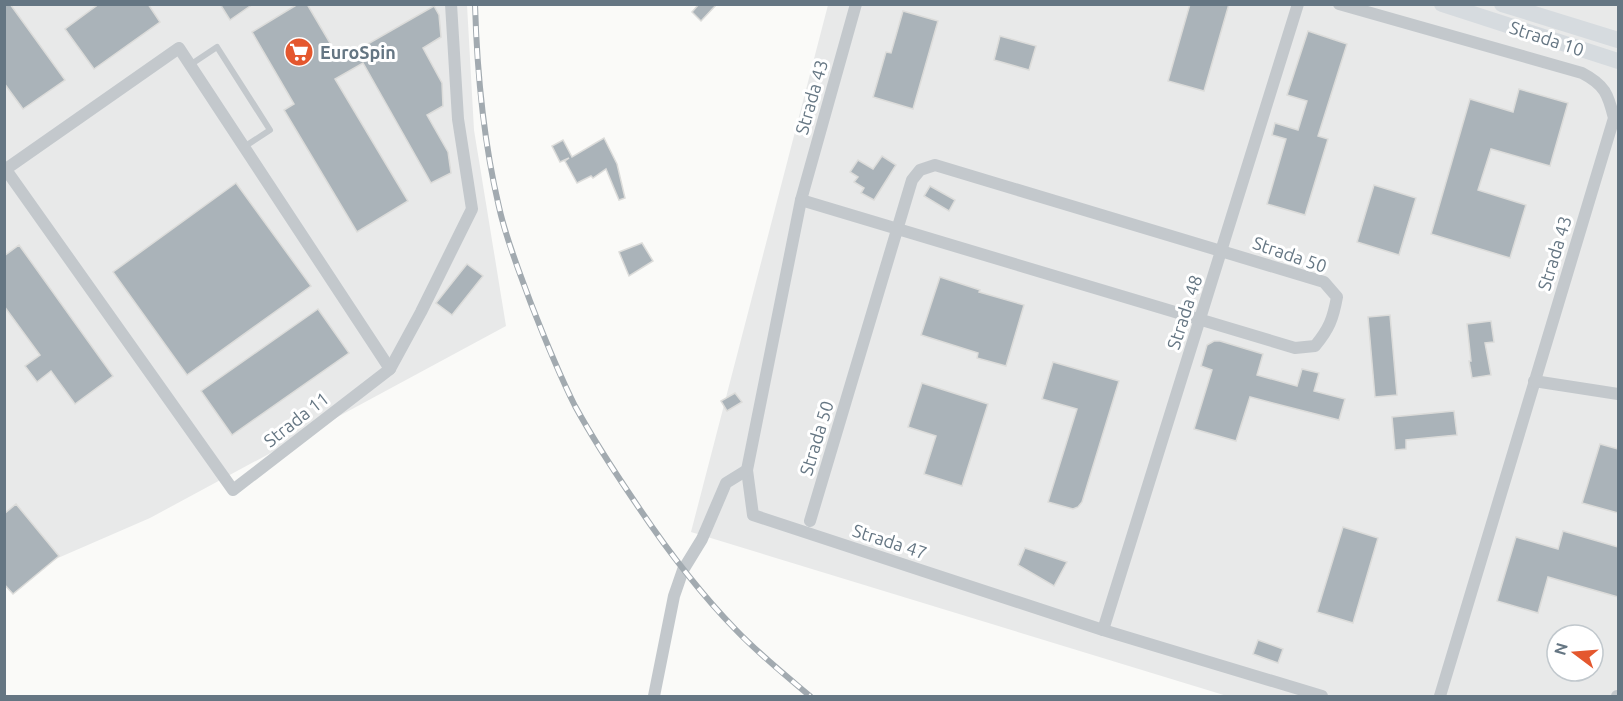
<svg xmlns="http://www.w3.org/2000/svg" width="1623" height="701" font-family="Ubuntu,sans-serif">
  <rect width="100%" height="100%" fill="#fafaf8"/>
  <g fill="#e8e9e9" fill-rule="evenodd">
    <path d="M5 5H467L474 130 506 326 150 518 5 581Z"/>
    <path d="M828 5H1618V696H1227L691 532ZM1557 635H1593V671H1557Z"/>
  </g>
  <g fill="#aab3b9" stroke="#dcdcda" stroke-width="1.5">
    <path d="M4 4H10L65 80 23 109 4 83Z"/>
    <path d="M99 4H148L160 22 94 69 65 29Z"/>
    <path d="M220 4H253L230 20Z"/>
    <path d="M298 4H307L340 60 434 6 439 15 441 37 423 48 442 83 443 106 427 115 448 152 451 173 431 183 363 63 335 79 408 201 357 232 284 110 294 104 252 32Z"/>
    <path d="M699 4H717L701 21 692 12Z"/>
    <path d="M1190 4H1229L1204 91 1168 81Z"/>
    <path d="M903 11 938 21 913 109 873 97 886 52 891 53Z"/>
    <path d="M1308 31 1347 44 1318 136 1328 139 1305 215 1267 204 1286 139 1272 135 1275 123 1298 130 1307 101 1287 95Z"/>
    <path d="M1000 36 1036 46 1029 70 994 60Z"/>
    <path d="M1519 89 1568 103 1550 166 1491 149 1478 190 1526 205 1510 258 1431 234 1470 99 1513 112Z"/>
    <path d="M604 138 617 164 625 198 619 200 606 169 593 178 591 176 577 183 565 161 569 158 560 162 552 146 563 140 572 157Z"/>
    <path d="M882 156 896 165 874 200 861 193 864 188 854 182 858 177 850 172 858 160 873 169Z"/>
    <path d="M236 183 311 286 187 375 113 272Z"/>
    <path d="M1374 185 1416 198 1399 255 1357 242Z"/>
    <path d="M930 186 955 200 949 211 924 196Z"/>
    <path d="M642 243 653 261 629 276 619 252Z"/>
    <path d="M19 245 113 376 75 404 51 371 37 382 25 366 40 355 4 306V256Z"/>
    <path d="M467 264 483 276 452 315 436 303Z"/>
    <path d="M940 277 980 290 979 292 1024 305 1006 366 977 358 978 353 921 335Z"/>
    <path d="M318 309 349 353 232 435 201 391Z"/>
    <path d="M1390 315 1397 395 1375 397 1368 317Z"/>
    <path d="M1491 321 1494 342 1485 343 1491 375 1472 378 1469 361H1471L1467 324Z"/>
    <path d="M1214 341H1220L1263 354 1257 375 1297 386 1302 369 1319 373 1314 391 1345 399 1339 420 1250 397 1236 441 1194 429 1212 370 1201 366 1207 345Z"/>
    <path d="M1053 362 1119 381 1082 502 1078 507 1073 509 1048 502 1077 409 1042 399Z"/>
    <path d="M922 383 988 404 962 486 924 474 936 436 908 427Z"/>
    <path d="M735 393 742 402 727 411 721 401Z"/>
    <path d="M1454 411 1457 435 1406 440V449L1395 450 1392 417Z"/>
    <path d="M1600 444 1618 449V513L1582 503Z"/>
    <path d="M16 504 59 556 13 594 4 584V514Z"/>
    <path d="M1343 527 1378 538 1353 623 1317 612Z"/>
    <path d="M1563 531 1618 547V597L1548 577 1538 613 1497 601 1516 537 1558 549Z"/>
    <path d="M1025 548 1067 562 1054 586 1018 565Z"/>
    <path d="M1258 640 1283 649 1278 663 1253 654Z"/>
  </g>
  <g fill="none" stroke-linecap="round" stroke-linejoin="round">
    <path stroke="#c3c8cc" stroke-width="6" d="M190 65 217 47 270 130 244 147"/>
    <g stroke="#c3c8cc" stroke-width="12">
      <path d="M856 4 801 200 747 470 753 515 1103 630 1322 696"/>
      <path d="M1339 4 1582 73C1605 85 1608 94 1614 118L1440 696"/>
      <path d="M4 167 233 490 390 369 179 48 6 169"/>
      <path d="M801 200 1295 348 1315 346C1329 329 1333 319 1337 297L1324 282 935 165 920 170 912 180 885 270 810 521"/>
      <path d="M390 369 421 312 472 209 458 119 451 4"/>
      <path d="M1534 381 1618 394"/>
      <path d="M1103 630 1298 4"/>
      <path d="M654 696 674 596 683 570 702 539 726 483 747 470"/>
      <path d="M1617 696H1618"/>
    </g>
    <g stroke="#d6dbdf" stroke-width="16">
      <path d="M1442 4 1618 61"/>
      <path d="M1502 4 1618 40"/>
    </g>
    <g stroke="#a2aab0" stroke-width="6">
      <path id="rail" d="M475 4C477 73 483 139 499 207 506 239 519 271 530 301 544 337 558 372 575 406 593 439 614 471 635 502 665 547 698 591 736 630 759 654 785 675 810 696"/>
    </g>
    <use href="#rail" stroke="#fff" stroke-width="4" stroke-dasharray="11" stroke-linecap="butt"/>
  </g>
  <defs>
    <g id="supermarket-disc" transform="scale(1.5)"><circle r="9.5" fill="#e4572e" stroke="#fff"/><path d="M-6-5.5h2.5l.6 2H6L4.5 2H-2.5L-4.4-4H-6ZM-1.5 3.2a1.3 1.3 0 1 0 .1 0ZM3 3.2a1.3 1.3 0 1 0 .1 0Z" fill="#fff"/></g>
  </defs>
  <g fill-rule="evenodd">
    <use href="#supermarket-disc" x="299" y="52"/>
  </g>
  <g text-anchor="middle" dominant-baseline="central" stroke-width="6" stroke-linejoin="round" paint-order="stroke">
    <g font-size="18" fill="#657683" stroke="#fff">
      <text transform="translate(1547 38) rotate(18)">Strada 10</text>
      <text transform="translate(811 97) rotate(-74)">Strada 43</text>
      <text transform="translate(1554 253) rotate(-73)">Strada 43</text>
      <text transform="translate(1290 254) rotate(19)">Strada 50</text>
      <text transform="translate(1184 312) rotate(-72)">Strada 48</text>
      <text transform="translate(296 419) rotate(-38)">Strada 11</text>
      <text transform="translate(816 438) rotate(-73)">Strada 50</text>
      <text transform="translate(890 541) rotate(18)">Strada 47</text>
    </g>
    <g font-size="18" font-weight="bold" fill="#657683" stroke="#fff" text-anchor="start">
      <text x="320" y="52">EuroSpin</text>
    </g>
  </g>
  <rect width="1623" height="701" fill="none" stroke="#657683" stroke-width="12"/>
  <g transform="translate(1575 653) rotate(286)"><circle r="28" fill="#ffffff" stroke="#c1c8cd" stroke-width="1.5"/>
  <path d="M0-4.5L10 22L0 15L-10 22Z" fill="#e4572e"/>
  <text y="-9" font-size="16" font-weight="bold" text-anchor="middle" fill="#657683">N</text>
  </g>
</svg>
